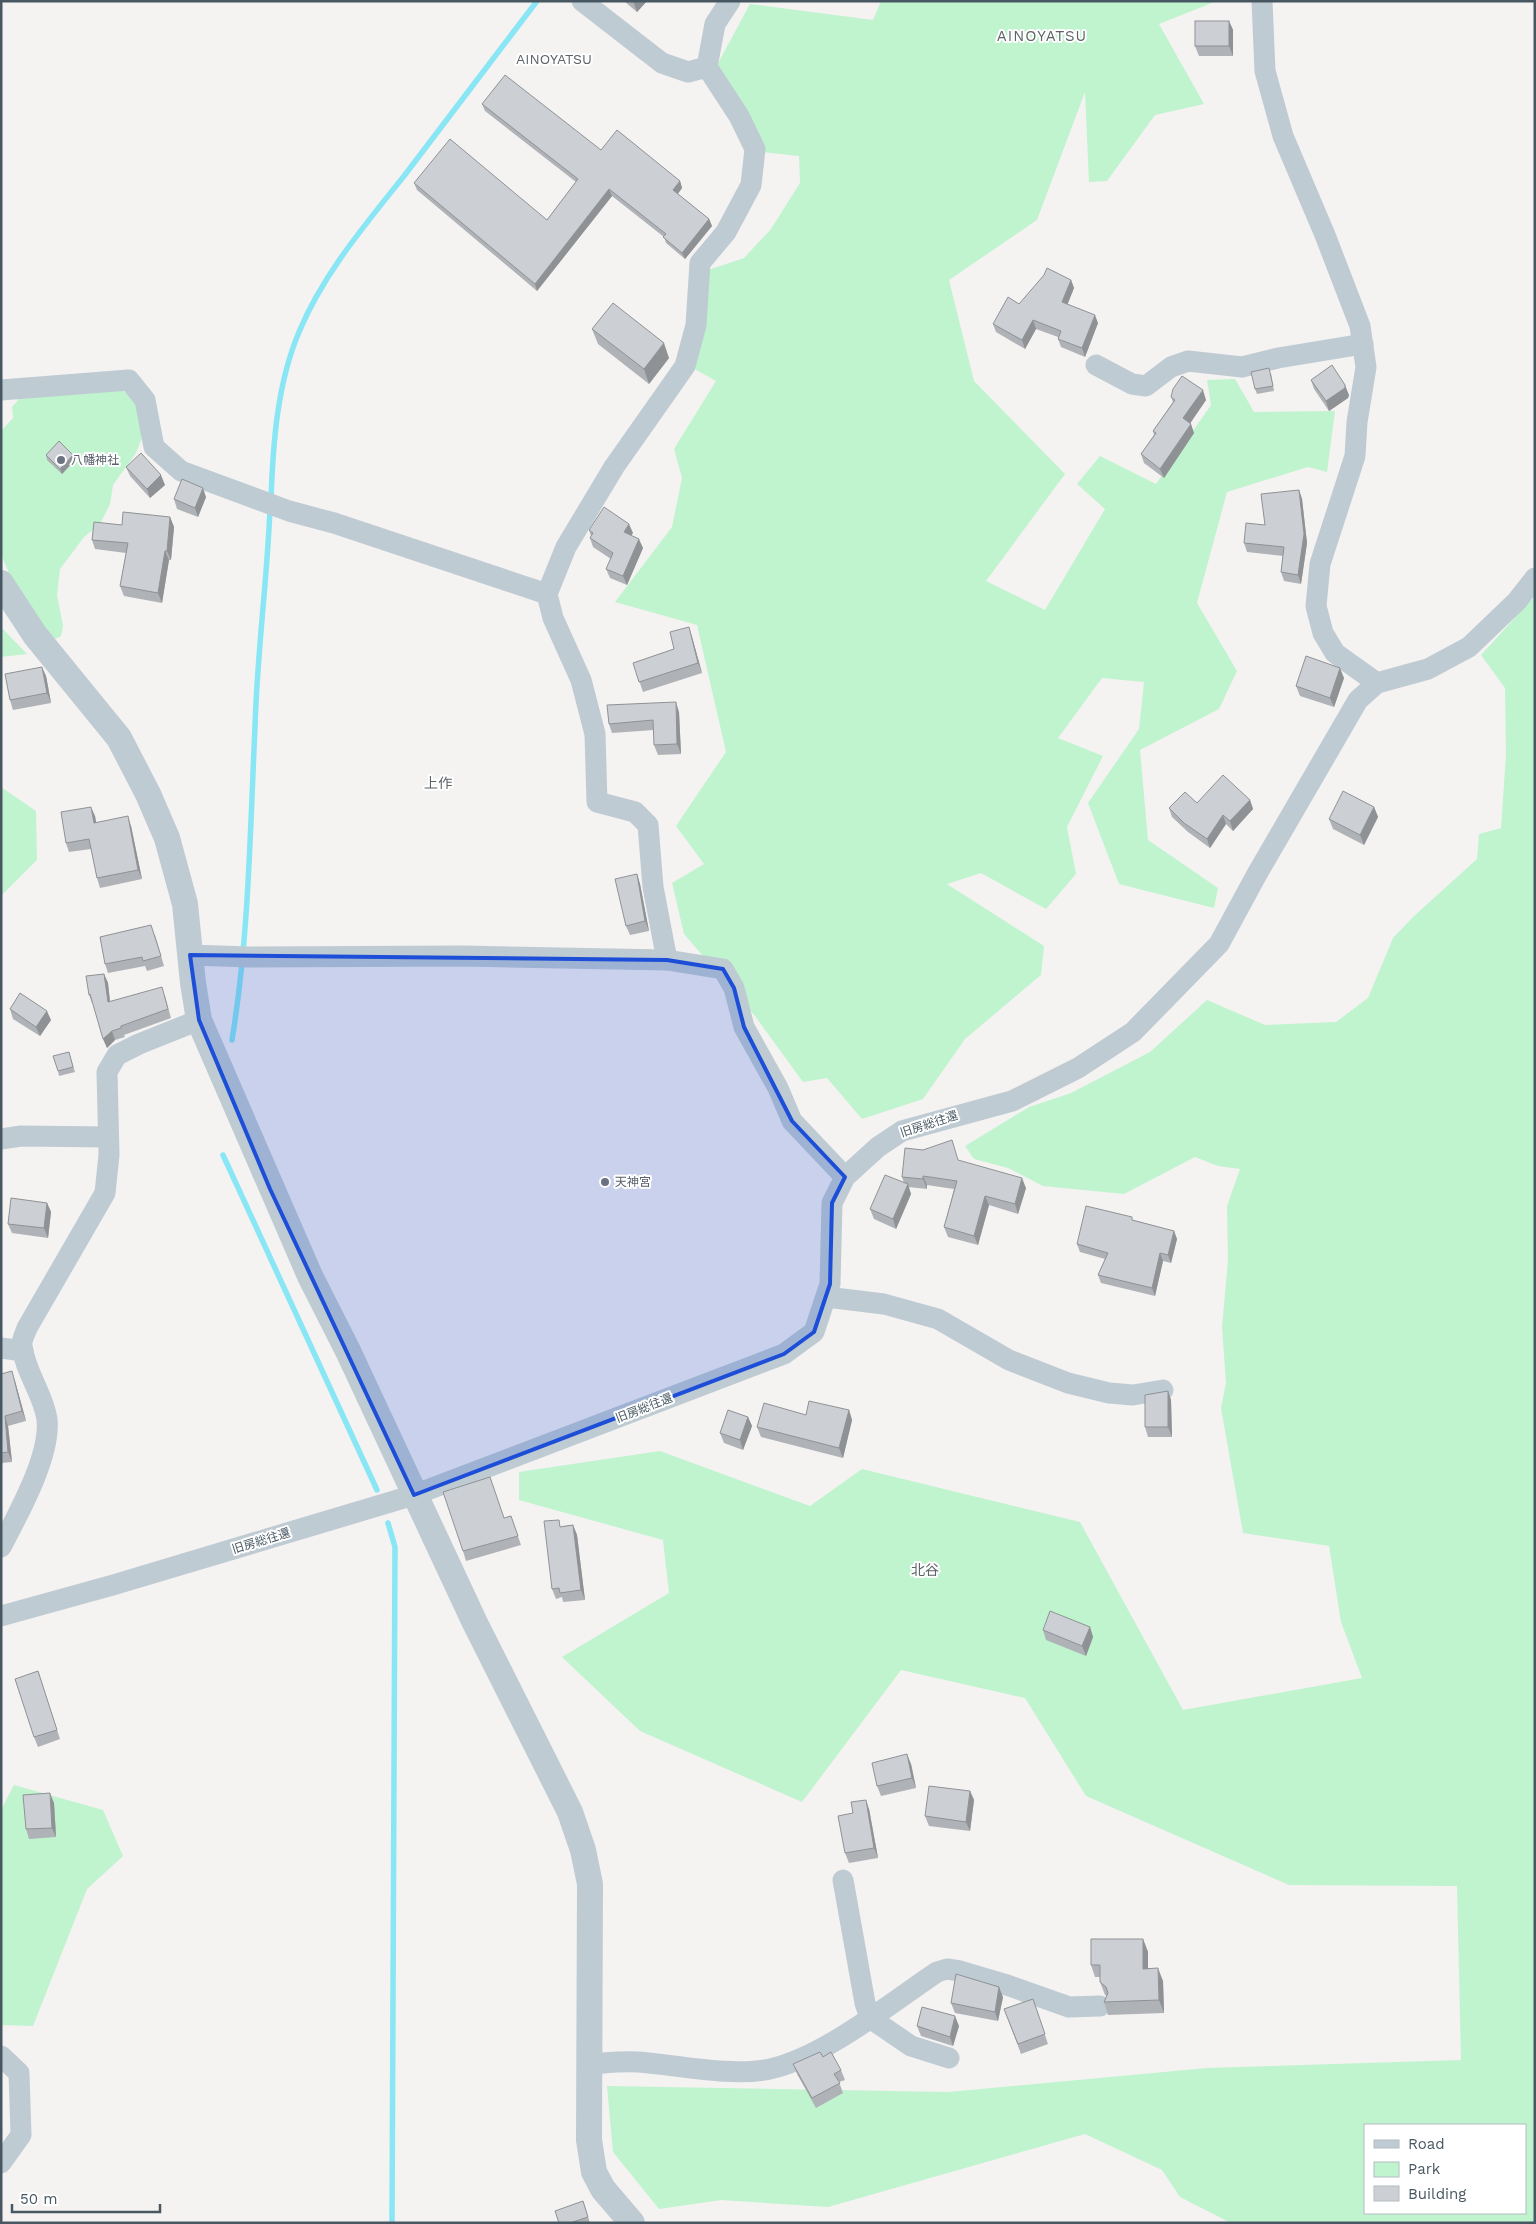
<svg xmlns="http://www.w3.org/2000/svg" width="1536" height="2224" font-family="'Work Sans','Noto Sans JP',sans-serif">
  <rect width="100%" height="100%" fill="#f5f2f2"/>
  <g fill="#bff4cf" fill-rule="evenodd">
    <path d="M881 1H1217L1159 24 1204 104 1155 115 1107 181 1089 182 1085 92 1037 220 949 280 974 381 1065 474 986 581 1045 610 1105 509 1077 484 1100 456 1156 484 1211 405 1207 380 1235 379 1254 412 1335 411 1327 472 1308 467 1227 492 1197 603 1237 671 1219 709 1140 750 1148 840 1218 888 1214 908 1119 884 1088 803 1139 729 1144 682 1102 678 1058 738 1103 756 1067 827 1076 874 1046 909 981 873 947 884 1044 946 1041 975 965 1039 923 1099 862 1119 827 1078 803 1082 755 1016 684 934 672 883 704 864 676 826 726 752 697 625 615 602 672 527 682 478 674 449 716 381 691 367 705 271 744 258 771 229 800 183 799 156 762 152 717 65 750 4 873 20Z"/>
    <path d="M120 389 137 400 146 427 136 453 113 485 110 504 100 524 84 537 60 569 57 595 63 626 61 636 53 640 14 585 1 554V431L13 418 12 407 26 391Z"/>
    <path d="M1535 596V2223H1231L1180 2197 1162 2170 1085 2134 828 2207 721 2200 659 2209 613 2152 607 2086 949 2092 1207 2068 1461 2060 1457 1886 1289 1885 1086 1796 1025 1698 901 1670 802 1802 640 1731 562 1657 669 1593 663 1540 519 1500V1472L660 1451 810 1506 862 1469 1080 1522 1183 1710 1362 1678 1341 1622 1329 1546 1243 1533 1221 1408 1226 1383 1222 1327 1228 1260 1227 1206 1240 1169 1218 1166 1195 1157 1124 1194 1043 1186 1008 1168 974 1159 965 1146 1029 1107 1071 1093 1150 1052 1207 1000 1265 1025 1336 1022 1368 998 1393 938 1413 917 1477 859 1479 834 1501 828 1506 755 1505 688 1481 655ZM1365 2125H1525V2213H1365Z"/>
    <path d="M1 627 27 654 1 657Z"/>
    <path d="M1 787 36 811 37 860 1 896Z"/>
    <path d="M14 1785 103 1810 123 1856 87 1889 33 2026 1 2025V1810Z"/>
  </g>
  <g fill="none" stroke-linecap="round" stroke-linejoin="round">
    <g stroke="#89e6f4" stroke-width="5.5">
      <path d="M271 499C273 444 277 384 299 332 323 274 365 225 404 176 448 118 493 59 537 1"/>
      <path d="M232 1040C249 937 250 831 255 727 257 654 267 582 270 509"/>
      <path d="M223 1155 377 1490"/>
      <path d="M388 1523 395 1547 392 2223"/>
    </g>
    <g stroke="#bfcbd3" stroke-width="21">
      <path d="M582 1 662 63 688 72 707 67"/>
      <path d="M1262 1 1265 71 1283 136 1325 235 1360 326 1366 367 1357 422 1355 456 1320 564 1316 606 1323 633 1335 653 1377 683"/>
      <path d="M1096 365 1132 384 1146 386 1171 367 1188 361 1242 367 1278 358 1363 344"/>
      <path d="M1 390 129 380 145 400 154 447 181 471 289 511 334 523 547 594"/>
      <path d="M190 955 250 957 463 956 667 960 723 969 734 988 744 1027 778 1088 792 1121 845 1177"/>
      <path d="M667 960 653 887 648 825 635 812 597 802 595 734 581 680 553 618 547 594 566 547 614 467 685 366 696 325 700 263 726 232 751 185 755 149 739 116 707 67 715 24 730 1"/>
      <path d="M1 1139 21 1136 108 1137"/>
      <path d="M826 1297 884 1304 938 1319 1009 1360 1068 1383 1109 1393 1133 1395 1163 1390"/>
      <path d="M1 1348 23 1351"/>
      <path d="M1 1547C18 1514 51 1456 47 1419 43 1393 25 1372 22 1346 21 1341 25 1334 27 1328L105 1193 109 1155 107 1072 117 1055 139 1044 199 1020"/>
      <path d="M1 1616 113 1585 414 1495 784 1354 814 1332 830 1284 832 1203 845 1177 878 1147 902 1131 1012 1101 1078 1068 1133 1032 1219 944 1257 874 1358 700 1377 683 1428 669 1469 647 1517 601 1535 578"/>
      <path d="M843 1880 865 2003 870 2018 911 2046 949 2058"/>
      <path d="M1 2056 19 2073 21 2135 1 2163"/>
      <path d="M589 2064C605 2063 622 2061 638 2062 678 2065 732 2077 770 2069 824 2057 891 2003 937 1972L947 1969 960 1971 1004 1984 1069 2007 1100 2006"/>
    </g>
    <path stroke="#bfcbd3" stroke-width="26" d="M1 583 35 635 119 738 148 794 167 838 185 904 193 983 199 1020 310 1276 348 1351 475 1623 570 1812 583 1850 590 1884 589 2140 594 2172 603 2189 632 2223"/>
  </g>
  <g fill="#afb3b7">
    <path d="M624 1H647L637 12Z"/>
    <path d="M1229 21 1233 30V56H1199L1195 46Z"/>
    <path d="M482 104 680 181 682 188 678 194 709 219 712 226 685 259 666 243 664 237 612 196 537 291 417 190 414 183 547 220 576 182 485 111Z"/>
    <path d="M1071 280 1074 288 1067 304 1098 323 1085 357 1061 347 1058 339V337L1036 329 1025 349 996 332 993 324 1019 304Z"/>
    <path d="M592 329 669 358 649 384 598 344Z"/>
    <path d="M1271 373 1274 391 1257 394 1255 389Z"/>
    <path d="M1311 380 1349 395 1348 398 1329 411 1314 389Z"/>
    <path d="M1171 397 1206 400 1190 423 1194 433 1164 478 1144 463 1141 454 1154 435 1153 431 1173 402Z"/>
    <path d="M46 455 75 460 62 474 47 460Z"/>
    <path d="M126 467 165 485 150 498 130 476Z"/>
    <path d="M1299 490 1302 499 1307 543 1301 584 1284 581 1281 572 1283 556 1247 552 1244 543 1265 525Z"/>
    <path d="M206 497 198 517 177 509 174 499Z"/>
    <path d="M170 517 174 527 171 560H169L162 603 124 596 120 586 126 553 95 549 92 540 122 525Z"/>
    <path d="M589 530 633 533 631 535 643 548 627 585 610 578 606 569 611 559 593 547 590 538 591 536Z"/>
    <path d="M692 637 702 673 643 692 633 663 674 649Z"/>
    <path d="M46 676 51 703 13 710 10 700Z"/>
    <path d="M1344 678 1334 707 1300 696 1296 686Z"/>
    <path d="M679 712 681 754 658 755 654 745V730L612 733 609 724Z"/>
    <path d="M1250 800 1253 809 1233 831 1226 824 1210 848 1188 832 1172 817 1169 808 1197 803Z"/>
    <path d="M1374 807 1378 817 1364 845 1333 829 1329 819Z"/>
    <path d="M95 816 96 823 131 826 142 879 100 888 97 878 91 849 69 852 66 843Z"/>
    <path d="M637 874 640 884 649 931 630 935 626 926Z"/>
    <path d="M155 935 164 966 147 971 145 966 108 973 105 964Z"/>
    <path d="M104 974 108 983 110 1002 165 996 171 1018 124 1035 125 1037 115 1040 107 1048 93 1003H92L89 995Z"/>
    <path d="M10 1009 51 1020 40 1036 13 1019Z"/>
    <path d="M69 1052 75 1072 59 1076 58 1071Z"/>
    <path d="M958 1160 1026 1188 1018 1214 989 1205 978 1245 948 1237 944 1227 954 1189 927 1185V1189L908 1187 911 1194 896 1229 874 1219 870 1209 904 1183 902 1177Z"/>
    <path d="M47 1203 51 1212 48 1238 12 1233 8 1224Z"/>
    <path d="M1133 1220 1174 1231 1177 1239 1171 1263 1163 1261 1155 1296 1101 1283 1098 1275 1105 1259 1080 1252 1077 1244Z"/>
    <path d="M1 1374 15 1381 26 1421 8 1426 12 1462 1 1463Z"/>
    <path d="M1168 1391 1171 1400 1172 1437H1148L1145 1427Z"/>
    <path d="M849 1410 852 1420 843 1458 761 1437 757 1427 806 1415Z"/>
    <path d="M748 1417 752 1426 743 1450 724 1443 720 1433Z"/>
    <path d="M511 1516 521 1545 466 1561 463 1551 504 1518Z"/>
    <path d="M573 1525 577 1535 585 1600 563 1602 562 1597 556 1599 552 1589 562 1526Z"/>
    <path d="M1090 1627 1093 1637 1086 1656 1046 1640 1043 1630Z"/>
    <path d="M38 1671 60 1739 38 1747 34 1737Z"/>
    <path d="M911 1764 916 1788 881 1796 877 1786Z"/>
    <path d="M970 1791 974 1800 970 1831 929 1826 925 1816Z"/>
    <path d="M54 1803 56 1837 29 1839 26 1829Z"/>
    <path d="M869 1809 878 1858 849 1863 845 1853 853 1813Z"/>
    <path d="M1143 1939 1148 1952V1969L1163 1981 1164 2013 1108 2015 1104 2002 1107 1996 1105 1995 1100 1982V1977H1095L1091 1965Z"/>
    <path d="M1003 1997 998 2021 955 2013 951 2003Z"/>
    <path d="M1033 1999 1048 2044 1021 2054 1004 2009Z"/>
    <path d="M917 2026H959L953 2046 921 2036Z"/>
    <path d="M823 2057 841 2070 845 2080 839 2082 843 2093 816 2108 797 2074 793 2064Z"/>
    <path d="M583 2201 590 2223H559Z"/>
  </g>
  <g fill="#8f9295">
    <path d="M633 1H647L637 12Z"/>
    <path d="M1229 21 1233 30V56L1229 46Z"/>
    <path d="M680 181 682 188 676 196 673 190Z"/>
    <path d="M609 189 612 196 537 291 535 284Z"/>
    <path d="M709 219 712 226 685 259 682 253Z"/>
    <path d="M1071 280 1074 288 1065 311 1062 302Z"/>
    <path d="M1095 315 1098 323 1085 357 1082 348Z"/>
    <path d="M1033 320 1036 329 1025 349 1022 340Z"/>
    <path d="M664 343 669 358 649 384 644 369Z"/>
    <path d="M1345 385 1349 395 1348 398 1329 411 1326 401Z"/>
    <path d="M1203 390 1206 400 1187 428 1183 418Z"/>
    <path d="M1191 424 1194 433 1164 478 1160 469Z"/>
    <path d="M73 455 75 460 62 474 60 469Z"/>
    <path d="M161 475 165 485 150 498 147 489Z"/>
    <path d="M203 488 206 497 198 517 195 508Z"/>
    <path d="M1299 490 1302 499 1307 543 1301 584 1298 575Z"/>
    <path d="M170 517 174 527 171 560 167 551Z"/>
    <path d="M629 524 633 533 627 541 624 532Z"/>
    <path d="M639 539 643 548 627 585 623 576Z"/>
    <path d="M165 551 169 560 162 603 158 593Z"/>
    <path d="M689 627 692 637 702 673 698 663Z"/>
    <path d="M42 667 46 676 51 703 47 693Z"/>
    <path d="M1340 668 1344 678 1334 707 1330 698Z"/>
    <path d="M676 702 679 712 681 754 677 744Z"/>
    <path d="M1250 800 1253 809 1233 831 1230 821Z"/>
    <path d="M91 807 95 816 98 833 94 823Z"/>
    <path d="M1374 807 1378 817 1364 845 1360 835Z"/>
    <path d="M1223 815 1226 824 1210 848 1207 839Z"/>
    <path d="M128 816 131 826 142 879 138 870Z"/>
    <path d="M637 874 640 884 649 931 645 921Z"/>
    <path d="M104 974 108 983 111 1011 108 1002Z"/>
    <path d="M47 1011 51 1020 40 1036 36 1027Z"/>
    <path d="M112 1031 115 1040 107 1048 103 1039Z"/>
    <path d="M923 1176 927 1185V1189L923 1179Z"/>
    <path d="M1022 1178 1026 1188 1018 1214 1015 1204Z"/>
    <path d="M908 1184 911 1194 896 1229 893 1219Z"/>
    <path d="M985 1196 989 1205 978 1245 974 1236Z"/>
    <path d="M47 1203 51 1212 48 1238 44 1228Z"/>
    <path d="M1174 1231 1177 1239 1171 1263 1168 1255Z"/>
    <path d="M1160 1253 1163 1261 1155 1296 1152 1288Z"/>
    <path d="M12 1371 15 1381 26 1421 22 1411Z"/>
    <path d="M1168 1391 1171 1400 1172 1437 1168 1427Z"/>
    <path d="M849 1410 852 1420 843 1458 839 1448Z"/>
    <path d="M5 1416 8 1426 12 1462 8 1452Z"/>
    <path d="M748 1417 752 1426 743 1450 740 1440Z"/>
    <path d="M573 1525 577 1535 585 1600 581 1590Z"/>
    <path d="M1090 1627 1093 1637 1086 1656 1082 1646Z"/>
    <path d="M907 1754 911 1764 916 1788 912 1778Z"/>
    <path d="M970 1791 974 1800 970 1831 966 1822Z"/>
    <path d="M50 1793 54 1803 56 1837 52 1828Z"/>
    <path d="M866 1800 869 1809 878 1858 874 1848Z"/>
    <path d="M1143 1939 1148 1952V1981L1143 1969Z"/>
    <path d="M1158 1968 1163 1981 1164 2013 1159 2000Z"/>
    <path d="M999 1987 1003 1997 998 2021 995 2012Z"/>
    <path d="M955 2016 959 2026 953 2046 950 2037Z"/>
  </g>
  <g fill="#ccd0d5" stroke="#8f9295">
    <rect x="1195" y="21" width="34" height="25"/>
    <path d="M505 75 601 150 617 130 680 181 673 190 709 219 682 253 663 237 666 234 609 189 535 284 414 183 450 139 547 220 578 179 482 104Z"/>
    <path d="M1047 268 1071 280 1062 302 1095 315 1082 348 1058 339 1061 331 1033 320 1022 340 993 324 1008 297 1019 304 1044 275Z"/>
    <path d="M613 303 664 343 644 369 592 329Z"/>
    <path d="M1332 365 1345 385V388L1326 401 1311 380Z"/>
    <path d="M1269 368 1273 386 1255 389 1251 372Z"/>
    <path d="M1182 376 1203 390 1183 418 1191 424 1160 469 1141 454 1156 433 1153 431 1175 400 1171 397 1173 389Z"/>
    <path d="M59 441 73 455 60 469 46 455Z"/>
    <path d="M141 453 161 475 147 489 126 467Z"/>
    <path d="M182 479 203 488 195 508 174 499Z"/>
    <path d="M1299 490 1304 534 1298 575 1281 572 1284 547 1244 543 1246 523 1265 525 1261 494Z"/>
    <path d="M604 507 629 524 624 532 639 539 623 576 606 569 613 553 590 538 593 533 589 530Z"/>
    <path d="M123 512 170 517 167 551H165L158 593 120 586 128 543 92 540 94 522 122 525Z"/>
    <path d="M689 627 698 663 639 682 633 663 674 649 670 632Z"/>
    <path d="M1306 656 1340 668 1330 698 1296 686Z"/>
    <path d="M42 667 47 693 10 700 5 674Z"/>
    <path d="M676 702 677 744 654 745 653 720 609 724 607 705Z"/>
    <path d="M1223 775 1250 800 1230 821 1223 815 1207 839 1184 823 1169 808 1185 792 1197 803Z"/>
    <path d="M1343 791 1374 807 1360 835 1329 819Z"/>
    <path d="M91 807 94 823 128 816 138 870 97 878 89 839 66 843 61 812Z"/>
    <path d="M637 874 645 921 626 926 615 879Z"/>
    <path d="M151 925 161 956 143 961 142 957 105 964 100 937Z"/>
    <path d="M104 974 108 1002 162 987 168 1009 121 1026V1028L112 1031 103 1039 90 994 89 995 86 976Z"/>
    <path d="M20 993 47 1011 36 1027 10 1009Z"/>
    <path d="M69 1052 73 1067 58 1071 53 1056Z"/>
    <path d="M952 1140 958 1160 1022 1178 1015 1204 985 1196 974 1236 944 1227 957 1181 923 1176V1179L902 1177 905 1148 923 1150Z"/>
    <path d="M885 1175 908 1184 893 1219 870 1209Z"/>
    <path d="M11 1198 47 1203 44 1228 8 1224Z"/>
    <path d="M1086 1206 1132 1217V1220L1174 1231 1168 1255 1160 1253 1152 1288 1098 1275 1108 1253 1077 1244Z"/>
    <path d="M12 1371 22 1411 5 1416 8 1452 1 1453V1374Z"/>
    <path d="M1168 1391V1427H1145V1395Z"/>
    <path d="M809 1401 849 1410 839 1448 757 1427 764 1403 806 1415Z"/>
    <path d="M728 1410 748 1417 740 1440 720 1433Z"/>
    <path d="M490 1477 504 1518 511 1516 518 1536 463 1551 443 1492Z"/>
    <path d="M559 1520 560 1527 573 1525 581 1590 560 1593 559 1588 552 1589 544 1521Z"/>
    <path d="M1050 1611 1090 1627 1082 1646 1043 1630Z"/>
    <path d="M38 1671 57 1730 34 1737 15 1679Z"/>
    <path d="M907 1754 912 1778 877 1786 872 1763Z"/>
    <path d="M929 1786 970 1791 966 1822 925 1816Z"/>
    <path d="M50 1793 52 1828 26 1829 23 1795Z"/>
    <path d="M866 1800 874 1848 845 1853 838 1816 853 1813 851 1802Z"/>
    <path d="M1091 1939H1143V1969L1158 1968 1159 2000 1104 2002 1108 1993 1106 1987 1100 1982V1965H1091Z"/>
    <path d="M956 1974 999 1987 995 2012 951 2003Z"/>
    <path d="M1033 1999 1045 2034 1018 2044 1004 2009Z"/>
    <path d="M922 2007 955 2016 950 2037 917 2026Z"/>
    <path d="M820 2052 823 2057 831 2052 841 2070 834 2074 840 2083 812 2098 793 2064Z"/>
    <path d="M583 2201 588 2217 570 2223H559L555 2211Z"/>
  </g>
  <path fill="#1d4ed8" fill-opacity="0.2" stroke="#1d4ed8" stroke-width="4" stroke-linejoin="round" d="M190 955 667 960 723 969 734 988 744 1027 792 1121 845 1177 832 1203 830 1284 814 1332 784 1354 414 1495 270 1189 199 1020Z"/>
  <g fill="#6b7280" stroke="#fff" stroke-width="2">
    <circle cx="61" cy="460" r="5"/>
    <circle cx="605" cy="1182" r="5"/>
  </g>
  <g text-anchor="middle" dominant-baseline="central" stroke-width="4" stroke-linejoin="round" paint-order="stroke">
    <g font-size="12" fill="#5b616d" stroke="#fff" text-anchor="start">
      <text x="71" y="460">八幡神社</text>
      <text x="615" y="1182">天神宮</text>
    </g>
    <g font-size="12" fill="#485862" stroke="#fff">
      <text transform="translate(929 1124) rotate(-18)">旧房総往還</text>
      <text transform="translate(644 1408) rotate(-21)">旧房総往還</text>
      <text transform="translate(261 1541) rotate(-17)">旧房総往還</text>
    </g>
    <g font-size="14" fill="#5e6368" stroke="#fff">
      <text x="554" y="59">AINOYATSU</text>
      <text x="438" y="783">上作</text>
      <text x="925" y="1570">北谷</text>
    </g>
    <g font-size="15" letter-spacing="1" fill="#5e6368" stroke="#fff">
      <text x="1042" y="36">AINOYATSU</text>
    </g>
  </g>
  <rect width="1536" height="2224" fill="none" stroke="#485862" stroke-width="5"/>
  <rect x="1364" y="2124" width="162" height="90" fill="#ffffff" stroke="#b6bcc0"/>
  <rect x="1374" y="2140" width="25" height="8" fill="#bfcbd3" stroke="#b6bcc0"/>
  <text x="1408" y="2149" font-size="15" fill="#485862">Road</text>
  <rect x="1374" y="2162" width="25" height="15" fill="#bff4cf" stroke="#b6bcc0"/>
  <text x="1408" y="2174" font-size="15" fill="#485862">Park</text>
  <rect x="1374" y="2186" width="25" height="15" fill="#ccd0d5" stroke="#b6bcc0"/>
  <text x="1408" y="2199" font-size="15" fill="#485862">Building</text>
  <path d="M12 2204v8h148v-8" fill="none" stroke="#485862" stroke-width="2.5"/>
  <text x="20" y="2204" font-size="15" fill="#485862" stroke="#ffffff" stroke-width="4" paint-order="stroke">50 m</text>
</svg>
